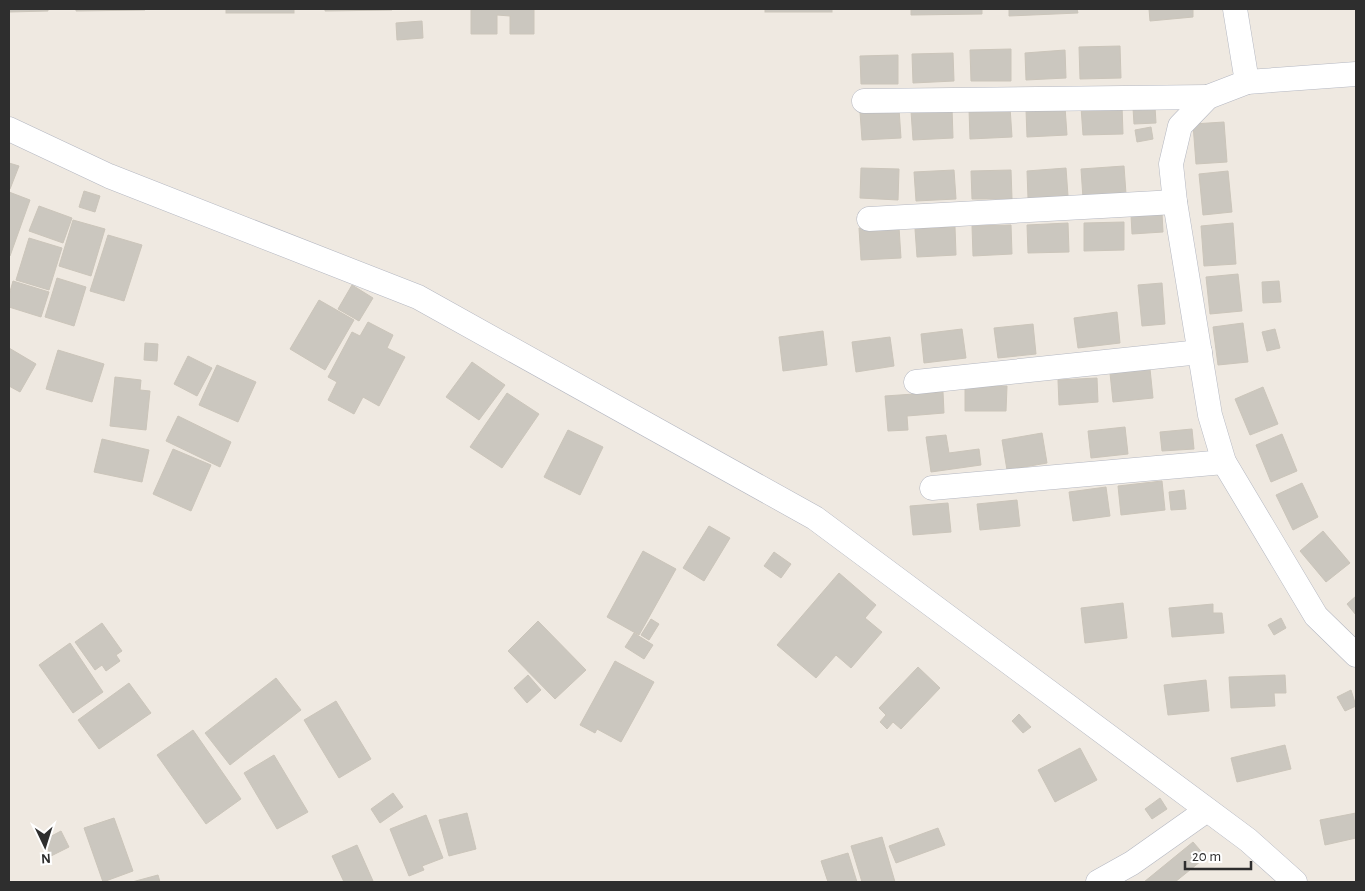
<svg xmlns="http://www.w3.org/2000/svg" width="1365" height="891" font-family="'Alegreya Sans',sans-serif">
  <rect width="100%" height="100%" fill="#efe9e1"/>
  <g fill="#cbc7bf" stroke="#cbc5ba">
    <path d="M9 9H48V11L9 12Z"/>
    <path d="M76 9H145V10L76 11Z"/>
    <rect x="226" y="9" width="68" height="4"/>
    <path d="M325 9H392V10L325 11Z"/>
    <path d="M471 9H534V34H510V16L497 15V34H471Z"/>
    <rect x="765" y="9" width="67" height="3"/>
    <path d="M911 9H982V14L911 15Z"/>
    <path d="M1009 9H1077L1078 13 1009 16Z"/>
    <path d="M1149 9H1193V17L1150 21Z"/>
    <path d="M422 21 423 38 397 40 396 23Z"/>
    <path d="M1120 46 1121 78 1080 79 1079 47Z"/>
    <path d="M1011 49V81H971L970 50Z"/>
    <path d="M1065 50 1066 78 1026 80 1025 53Z"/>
    <path d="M953 53 954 81 913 83 912 54Z"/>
    <path d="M898 55V84H861L860 56Z"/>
    <path d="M1122 106 1123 134 1083 135 1081 107Z"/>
    <path d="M1010 107 1012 137 970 139 969 109Z"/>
    <path d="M1065 107 1067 135 1027 137 1026 110Z"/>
    <path d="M1155 107 1156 123 1134 124 1133 108Z"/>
    <path d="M952 108 953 138 913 140 911 111Z"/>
    <path d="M899 109 901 138 862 140 860 112Z"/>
    <path d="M1224 122 1227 162 1196 164 1193 124Z"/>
    <path d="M1151 127 1153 139 1137 142 1135 130Z"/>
    <path d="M9 163 19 166 10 189 9 188Z"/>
    <path d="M1124 166 1126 194 1083 198 1081 169Z"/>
    <path d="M861 168 899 169 898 200 860 198Z"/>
    <path d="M1066 168 1068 196 1028 198 1027 171Z"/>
    <path d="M954 170 956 199 916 201 914 172Z"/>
    <path d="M1011 170 1012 199H972L971 171Z"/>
    <path d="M1228 171 1232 212 1203 215 1199 174Z"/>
    <path d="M84 191 100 196 95 212 79 207Z"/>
    <path d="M9 192 30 200 10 256 9 255Z"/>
    <path d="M39 206 72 218 63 243 29 231Z"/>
    <path d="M1162 213 1163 232 1132 234 1131 215Z"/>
    <path d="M73 220 105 229 91 276 59 266Z"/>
    <path d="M1124 222V250L1084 251V223Z"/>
    <path d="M1068 223 1069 252 1028 253 1027 225Z"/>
    <path d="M1233 223 1236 264 1204 266 1201 226Z"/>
    <path d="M1011 225 1012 254 973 256 972 226Z"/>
    <path d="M899 227 901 258 861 260 859 228Z"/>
    <path d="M955 227 956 255 917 257 915 229Z"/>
    <path d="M108 235 142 245 124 301 90 291Z"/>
    <path d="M29 238 62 248 49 290 16 280Z"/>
    <path d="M1238 274 1242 311 1210 314 1206 277Z"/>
    <path d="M57 278 86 287 74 326 45 317Z"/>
    <path d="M13 281 49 292 41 317 9 307V295Z"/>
    <path d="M1279 281 1281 302 1263 303 1262 282Z"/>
    <path d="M1162 283 1165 324 1142 326 1138 285Z"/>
    <path d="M352 285 373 298 359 321 338 309Z"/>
    <path d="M319 300 354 320 325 370 290 349Z"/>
    <path d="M1117 312 1120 343 1078 348 1074 318Z"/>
    <path d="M368 322 393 335 387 348 405 357 379 406 363 397 354 414 328 400 337 382 328 377 352 332 360 336Z"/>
    <path d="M1243 323 1248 362 1218 365 1213 327Z"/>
    <path d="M1033 324 1036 354 998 358 994 328Z"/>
    <path d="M962 329 966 358 924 363 921 334Z"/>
    <path d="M1275 329 1280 348 1267 351 1262 332Z"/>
    <path d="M823 331 827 365 783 371 779 337Z"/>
    <path d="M890 337 894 366 856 372 852 342Z"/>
    <path d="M145 343 158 344 157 361 144 360Z"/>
    <path d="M9 348 36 364 20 392 9 386Z"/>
    <path d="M58 350 104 364 92 402 46 389Z"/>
    <path d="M188 356 212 368 197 396 174 384Z"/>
    <path d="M472 362 505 385 479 420 446 397Z"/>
    <path d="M217 365 256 382 238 422 199 405Z"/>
    <path d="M1150 369 1153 398 1113 402 1110 373Z"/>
    <path d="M115 377 141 380 140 390 150 391 146 430 110 426Z"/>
    <path d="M1097 378 1098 402 1059 405 1058 380Z"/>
    <path d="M965 386H1007L1006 411H965Z"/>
    <path d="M1263 387 1278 424 1250 435 1235 399Z"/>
    <path d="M943 392 944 413 907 416 908 430 888 431 885 396Z"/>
    <path d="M507 393 539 414 502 468 470 447Z"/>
    <path d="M178 416 231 442 220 467 166 441Z"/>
    <path d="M1125 427 1128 454 1091 458 1088 431Z"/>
    <path d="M1192 429 1194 449 1162 451 1160 432Z"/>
    <path d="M568 430 603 447 580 495 544 477Z"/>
    <path d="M1042 433 1047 463 1007 470 1002 440Z"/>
    <path d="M1282 434 1297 471 1271 482 1256 445Z"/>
    <path d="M946 435 949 453 979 449 981 465 931 472 926 437Z"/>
    <path d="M102 439 149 450 142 482 94 472Z"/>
    <path d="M173 449 211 465 191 511 153 494Z"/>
    <path d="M1162 481 1165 510 1121 515 1118 486Z"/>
    <path d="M1302 483 1318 517 1293 530 1276 495Z"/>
    <path d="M1106 487 1110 516 1073 521 1069 492Z"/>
    <path d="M1184 490 1186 509 1171 510 1169 492Z"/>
    <path d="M1017 500 1020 526 980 530 977 504Z"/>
    <path d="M948 503 951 532 913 535 910 506Z"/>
    <path d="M709 526 730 538 704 581 683 568Z"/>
    <path d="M1323 531 1350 563 1326 582 1300 551Z"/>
    <path d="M643 551 676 569 639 635 607 617Z"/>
    <path d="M774 552 791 564 781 578 764 566Z"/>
    <path d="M839 573 876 605 865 618 882 632 851 668 836 655 816 678 777 645Z"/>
    <path d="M1356 596V615L1347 604Z"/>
    <path d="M1123 603 1127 638 1085 643 1081 608Z"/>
    <path d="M1213 604V613H1222L1224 633 1172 637 1169 608Z"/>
    <path d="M1281 618 1286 628 1274 635 1268 625Z"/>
    <path d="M651 619 659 624 649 640 641 635Z"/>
    <path d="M538 621 586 670 555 699 508 651Z"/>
    <path d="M102 623 122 651 116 655 120 661 106 671 102 665 95 670 75 642Z"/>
    <path d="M634 633 653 645 644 659 625 647Z"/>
    <path d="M70 643 103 692 73 713 39 665Z"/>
    <path d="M615 661 654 682 621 742 597 729 595 733 580 725Z"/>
    <path d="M918 667 940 688 901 729 893 722 887 729 880 722 886 715 879 708Z"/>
    <path d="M528 675 541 690 527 703 514 688Z"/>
    <path d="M1285 675 1286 693H1274L1275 706 1231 708 1229 677Z"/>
    <path d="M276 678 301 710 230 765 205 733Z"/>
    <path d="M1206 680 1209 711 1168 715 1164 685Z"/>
    <path d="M129 683 151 713 99 749 78 720Z"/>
    <path d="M1351 690 1356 706 1345 711 1337 697Z"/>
    <path d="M336 701 371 759 339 778 304 720Z"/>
    <path d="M1019 714 1031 727 1023 733 1012 721Z"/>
    <path d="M193 730 241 799 206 824 157 755Z"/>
    <path d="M1285 745 1291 769 1237 782 1231 758Z"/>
    <path d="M1080 748 1097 780 1055 802 1038 770Z"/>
    <path d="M274 755 308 812 277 829 244 773Z"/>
    <path d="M393 793 403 807 380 823 371 809Z"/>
    <path d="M1160 798 1167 809 1152 819 1145 809Z"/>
    <path d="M467 813 476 849 449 856 439 820Z"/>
    <path d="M1356 813V838L1325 845 1320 820Z"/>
    <path d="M426 815 443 858 422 866 424 870 409 876 390 829Z"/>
    <path d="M114 818 133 871 103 882 84 828Z"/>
    <path d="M938 828 945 845 896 863 889 846Z"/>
    <path d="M61 831 69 847 51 856 44 840Z"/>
    <path d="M882 837 895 882H862L851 846Z"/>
    <path d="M1193 842 1206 857 1175 882H1144Z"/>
    <path d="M357 845 373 881 344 882 332 856Z"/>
    <path d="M848 853 857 882H828L821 861Z"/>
    <path d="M158 875 160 882H132Z"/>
  </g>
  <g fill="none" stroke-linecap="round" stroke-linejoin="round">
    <g stroke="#b4b7c1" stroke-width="25">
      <g id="minor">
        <path d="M1235 9 1247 82 1356 74"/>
        <path d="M1247 82 1208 97 1180 126 1171 164 1175 202 1210 415 1224 462 1316 616 1356 655"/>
        <path d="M864 101 1208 97"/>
        <path d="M9 129 109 176 418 297 815 518 1248 840 1295 882"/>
        <path d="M869 219 1175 202"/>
        <path d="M916 382 1200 352"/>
        <path d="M932 488 1224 462"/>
        <path d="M1098 882 1132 863 1207 810"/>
      </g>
    </g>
    <use href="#minor" stroke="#fff" stroke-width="24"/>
  </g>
  <rect width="1365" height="891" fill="none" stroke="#2e2e2e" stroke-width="20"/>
  <g transform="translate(45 846) rotate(176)" stroke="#ffffff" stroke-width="4" paint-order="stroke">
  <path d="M0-4L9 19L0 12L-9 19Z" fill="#2e2e2e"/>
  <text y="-8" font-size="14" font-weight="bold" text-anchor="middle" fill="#2e2e2e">N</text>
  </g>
  <path d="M1185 861v8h66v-8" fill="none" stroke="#2e2e2e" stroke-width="2.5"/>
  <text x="1192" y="861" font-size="15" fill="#2e2e2e" stroke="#ffffff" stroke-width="4" paint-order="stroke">20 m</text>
</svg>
